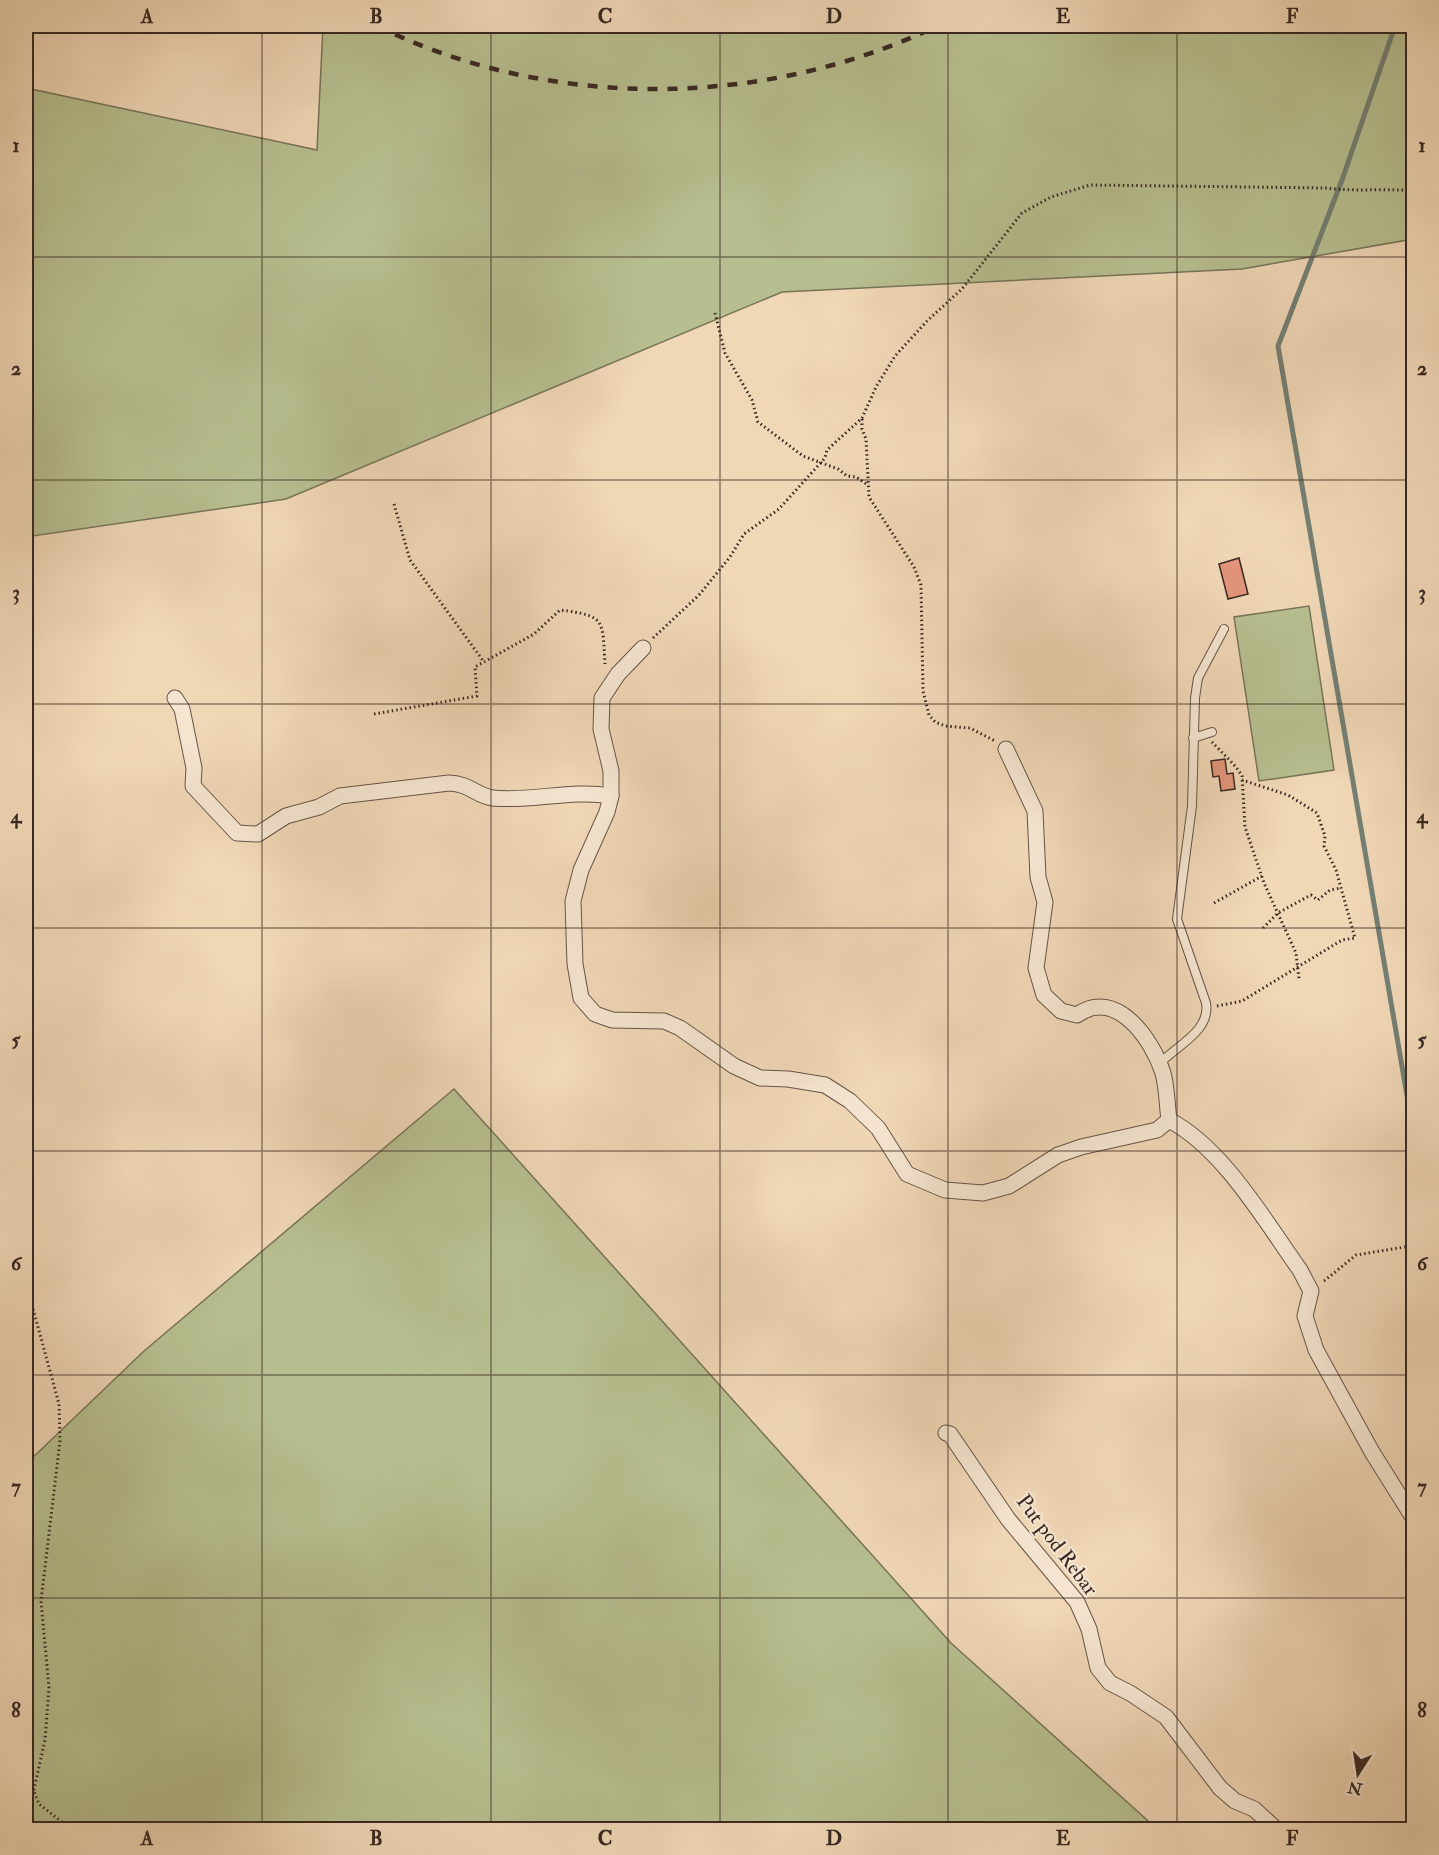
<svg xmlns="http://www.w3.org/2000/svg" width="1439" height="1855" font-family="'IM FELL Double Pica',serif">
  <rect width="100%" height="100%" fill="#f0d7b6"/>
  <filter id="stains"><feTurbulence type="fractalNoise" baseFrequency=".00333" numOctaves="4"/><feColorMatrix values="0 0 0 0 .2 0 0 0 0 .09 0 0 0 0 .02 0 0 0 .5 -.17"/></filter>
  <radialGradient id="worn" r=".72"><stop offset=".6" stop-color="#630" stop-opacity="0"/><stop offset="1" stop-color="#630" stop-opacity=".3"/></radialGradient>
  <g fill="#b7bf90" stroke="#787459" stroke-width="1.5">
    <path d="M323 26H1413V239L1242 269 782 292 286 499 26 537V88L317 150Z"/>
    <path d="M1309 606 1334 770 1259 781 1234 617Z"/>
    <path d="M454 1089 951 1643 1157 1829H26V1464L144 1351Z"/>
  </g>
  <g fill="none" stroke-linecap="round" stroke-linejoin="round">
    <path stroke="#748074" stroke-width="5" d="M1395 26 1342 180 1278 346 1414 1136"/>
  </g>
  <g fill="#e3957a" stroke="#392822" stroke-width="1.5">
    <path d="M1239 558 1248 594 1228 599 1219 564Z"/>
    <path d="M1225 759 1227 774 1233 773 1235 789 1221 791 1219 776 1213 777 1211 761Z"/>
  </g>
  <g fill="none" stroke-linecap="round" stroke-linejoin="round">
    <g stroke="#675447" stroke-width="10">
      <g id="lane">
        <path d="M1193 738 1212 732"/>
        <path d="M1159 1064C1176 1046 1211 1031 1206 1003L1177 919 1192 806 1195 698 1198 678 1224 629"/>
      </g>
    </g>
    <g stroke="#675447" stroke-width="17">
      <g id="street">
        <path d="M643 648 618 674 602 698 601 729 611 771V796L607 812 581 870 573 901 575 964 581 998 595 1014 612 1020 664 1021 680 1028 734 1066 760 1078 788 1079 825 1085 850 1101 878 1128 907 1174 945 1190 983 1193 1009 1186 1058 1155 1081 1147 1157 1130 1169 1120"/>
        <path d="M175 698 182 709 194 768 193 786 237 833 258 834 286 816 319 807 340 796 449 783C471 784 476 796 493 798 532 802 572 789 611 796"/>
        <path d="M1006 749 1035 811 1038 877 1045 902 1036 968 1044 995 1061 1011 1077 1015C1116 987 1152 1039 1163 1073 1167 1088 1167 1105 1169 1120 1223 1148 1265 1221 1300 1270L1311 1291 1305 1316 1316 1350 1372 1452 1414 1519"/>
        <path d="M946 1433 950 1434 1008 1519 1077 1602 1089 1629 1098 1668 1110 1683 1130 1693 1166 1717 1220 1788 1235 1801 1254 1809 1277 1830"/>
      </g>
    </g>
    <g stroke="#392822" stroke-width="3" stroke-dasharray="1.5 3" stroke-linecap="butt">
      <path d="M1414 303 1408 329 1414 390"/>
      <path d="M715 313 725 353 752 400 758 422 803 456 838 469 847 476 856 477 868 485"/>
      <path d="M862 419V429L866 439 869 497 914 567 921 585 923 691 929 715 935 722 945 726 970 728 995 741"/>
      <path d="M394 504 410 560 484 662"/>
      <path d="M653 638 699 595 730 557 744 534 779 509 825 458 827 450 862 418 876 387 895 356 928 320 962 289 1022 213 1051 197 1090 185 1326 188C1355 192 1384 188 1414 191"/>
      <path d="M374 714 477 696 475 667 534 634 560 610C607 616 602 620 605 664"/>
      <path d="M1212 742C1221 752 1237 766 1242 776L1245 827 1264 883 1296 953 1299 979"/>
      <path d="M1214 903 1262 876"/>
      <path d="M1263 928 1278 913 1307 897 1311 895 1318 900 1330 890 1341 888"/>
      <path d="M1217 1006 1242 1001 1342 940 1355 938 1336 870 1324 846 1325 836 1317 813 1288 795 1242 780"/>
      <path d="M1324 1281 1356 1255 1405 1247 1414 1249"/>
      <path d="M26 1283 59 1404 60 1441 41 1601 49 1688 45 1740 26 1825"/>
      <path d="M26 1782 33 1789 39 1804 72 1830"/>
    </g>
    <use href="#lane" stroke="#f5e5d0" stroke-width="8"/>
    <use href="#street" stroke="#f5e5d0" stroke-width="15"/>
    <path stroke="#392822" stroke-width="4.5" stroke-dasharray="10 10" stroke-linecap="butt" d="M377 26C550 111 764 109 937 26"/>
  </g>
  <path fill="none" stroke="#392822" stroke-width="1.5" stroke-opacity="0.55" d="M262 26V1830M491 26V1830M720 26V1830M948 26V1830M1177 26V1830M26 257H1414M26 480H1414M26 704H1414M26 928H1414M26 1151H1414M26 1375H1414M26 1598H1414"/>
  <g text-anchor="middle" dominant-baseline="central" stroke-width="4.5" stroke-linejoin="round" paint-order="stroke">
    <g font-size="21" fill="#392822" stroke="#f5e5d0">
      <text transform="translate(1057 1545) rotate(53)">Put pod Rebar</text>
    </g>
  </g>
  <rect width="1439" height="1855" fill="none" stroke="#f0d7b6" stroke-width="66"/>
  <g transform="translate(1358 1774) rotate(192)" stroke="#f5e5d0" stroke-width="4.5" paint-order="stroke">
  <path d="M0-4.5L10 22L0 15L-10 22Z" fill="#392822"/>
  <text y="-9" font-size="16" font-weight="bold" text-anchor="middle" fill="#392822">N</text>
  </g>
  <rect x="33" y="33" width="1373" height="1789" fill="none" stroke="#392822" stroke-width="2"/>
  <g font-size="20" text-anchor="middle" font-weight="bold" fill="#392822">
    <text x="147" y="23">A</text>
    <text x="376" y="23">B</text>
    <text x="605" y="23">C</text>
    <text x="834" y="23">D</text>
    <text x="1063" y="23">E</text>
    <text x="1292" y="23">F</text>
    <text x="16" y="152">1</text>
    <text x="1422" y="152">1</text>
    <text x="16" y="375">2</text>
    <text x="1422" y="375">2</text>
    <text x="16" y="599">3</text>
    <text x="1422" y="599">3</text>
    <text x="16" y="823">4</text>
    <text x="1422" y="823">4</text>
    <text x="16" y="1046">5</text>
    <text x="1422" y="1046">5</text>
    <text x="16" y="1270">6</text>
    <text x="1422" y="1270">6</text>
    <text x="16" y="1493">7</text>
    <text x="1422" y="1493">7</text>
    <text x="16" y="1717">8</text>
    <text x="1422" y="1717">8</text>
    <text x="147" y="1845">A</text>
    <text x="376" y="1845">B</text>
    <text x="605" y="1845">C</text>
    <text x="834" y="1845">D</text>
    <text x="1063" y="1845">E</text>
    <text x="1292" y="1845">F</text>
  </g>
  <rect width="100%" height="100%" filter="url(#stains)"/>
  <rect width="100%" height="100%" fill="url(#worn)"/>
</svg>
